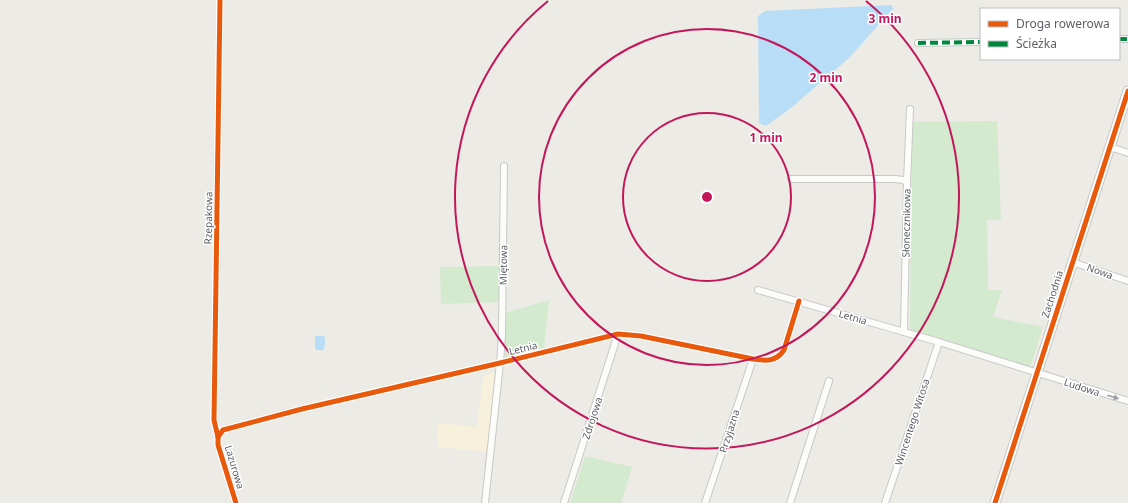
<svg xmlns="http://www.w3.org/2000/svg" width="1128" height="503" font-family="'Noto Sans',sans-serif">
  <rect width="100%" height="100%" fill="#ecebe5"/>
  <path fill="#f6f0dd" d="M497 371 488 452 437 447 438 423 477 427 483 376Z"/>
  <g fill="#d3eace">
    <path d="M997 121 1001 220H987L988 290H1002L993 317 1043 327 1031 365 1029 366 1018 363H1013L982 352 910 331 912 122Z"/>
    <path d="M500 266 499 302 441 304 440 267Z"/>
    <path d="M549 300 544 348 505 358V313Z"/>
    <path d="M585 456 632 467 621 503H570Z"/>
  </g>
  <g fill="#b8def7">
    <path d="M892 5 893 9 849 58 792 107 766 126 759 123 758 16 765 11Z"/>
    <path d="M315 336H324C326 339 325 347 323 350H317L315 348Z"/>
  </g>
  <g fill="none" stroke-linecap="round" stroke-linejoin="round">
    <g stroke="#c8c8c7" stroke-width="8">
      <g id="street">
        <path d="M220 0 214 420 218 437V445L236 503"/>
        <path d="M1119 39H1128"/>
        <path d="M918 43 981 42"/>
        <path d="M1110 147 1128 153"/>
        <path d="M791 179H895L904 180 907 183 904 332"/>
        <path d="M907 183 910 109"/>
        <path d="M1072 262 1128 281"/>
        <path d="M758 290 939 342 1128 401"/>
        <path d="M218 437 223 430 302 409 500 363 618 334 641 336 753 359C766 361 776 362 784 350L799 301"/>
        <path d="M485 503 500 363 502 335 504 166"/>
        <path d="M564 503 618 334"/>
        <path d="M705 503 753 359"/>
        <path d="M790 503 829 381"/>
        <path d="M885 503 939 342"/>
      </g>
    </g>
    <g stroke="#c8c9c7" stroke-width="11">
      <path id="secondary" d="M995 503 1128 91"/>
    </g>
    <use href="#street" stroke="#fcfcfb" stroke-width="6"/>
    <use href="#secondary" stroke="#fcfcfb" stroke-width="9"/>
    <g stroke="#00873e" stroke-width="4" stroke-dasharray="8 4" stroke-linecap="butt">
      <path d="M1119 39H1128"/>
      <path d="M918 43 981 42"/>
    </g>
    <g stroke="#fff" stroke-width="8">
      <g id="cycleway">
        <path d="M220 0 214 420 218 437V445L236 503"/>
        <path d="M218 437 223 430 302 409 500 363 618 334 641 336 753 359C766 361 776 362 784 350L799 301"/>
        <path d="M995 503 1128 91"/>
      </g>
    </g>
    <use href="#cycleway" stroke="#e8590c" stroke-width="5"/>
  </g>
  <defs><path id="oneway-solid" d="M-6-.8H1V-3.2L6.5 0L1 3.2V.8H-6Z"/></defs>
  <use fill="#9b9ea1" href="#oneway-solid" transform="translate(1113 397) rotate(18)"/>
  <g fill="none" stroke="#c2185b" stroke-width="2">
    <circle cx="707" cy="197" r="84"/>
    <circle cx="707" cy="197" r="168"/>
    <path d="M866 1A252 252 0 1 1 548 1"/>
  </g>
  <g text-anchor="middle" dominant-baseline="central" stroke-width="3" stroke-linejoin="round" paint-order="stroke">
    <g font-size="10" fill="#5b5f65" stroke="#fff">
      <text transform="translate(208 218) rotate(-89)">Rzepakowa</text>
      <text transform="translate(906 223) rotate(-89)">Słonecznikowa</text>
      <text transform="translate(503 265) rotate(-89)">Miętowa</text>
      <text transform="translate(1100 271) rotate(20)">Nowa</text>
      <text transform="translate(1052 294) rotate(-72)">Zachodnia</text>
      <text transform="translate(853 317) rotate(16)">Letnia</text>
      <text transform="translate(523 348) rotate(-14)">Letnia</text>
      <text transform="translate(1082 387) rotate(18)">Ludowa</text>
      <text transform="translate(592 418) rotate(-72)">Zdrojowa</text>
      <text transform="translate(912 422) rotate(-72)">Wincentego Witosa</text>
      <text transform="translate(729 431) rotate(-72)">Przyjazna</text>
      <text transform="translate(235 467) rotate(73)">Lazurowa</text>
    </g>
  </g>
  <circle cx="707" cy="197" r="6" fill="#c2185b" stroke="#fff" stroke-width="2"/>
  <g font-size="12" text-anchor="middle" font-weight="bold" fill="#c2185b" stroke="#fff" stroke-width="3" stroke-linejoin="round" paint-order="stroke">
    <text x="885" y="23">3 min</text>
    <text x="826" y="82">2 min</text>
    <text x="766" y="142">1 min</text>
  </g>
  <rect x="980" y="8" width="140" height="52" fill="#ffffff" stroke="#bdbfc1"/>
  <rect x="988" y="21" width="20" height="6" fill="#e8590c" stroke="#bdbfc1"/>
  <text x="1016" y="28" font-size="12" fill="#5b5f65">Droga rowerowa</text>
  <rect x="988" y="41" width="20" height="6" fill="#00873e" stroke="#bdbfc1"/>
  <text x="1016" y="48" font-size="12" fill="#5b5f65">Ścieżka</text>
</svg>
